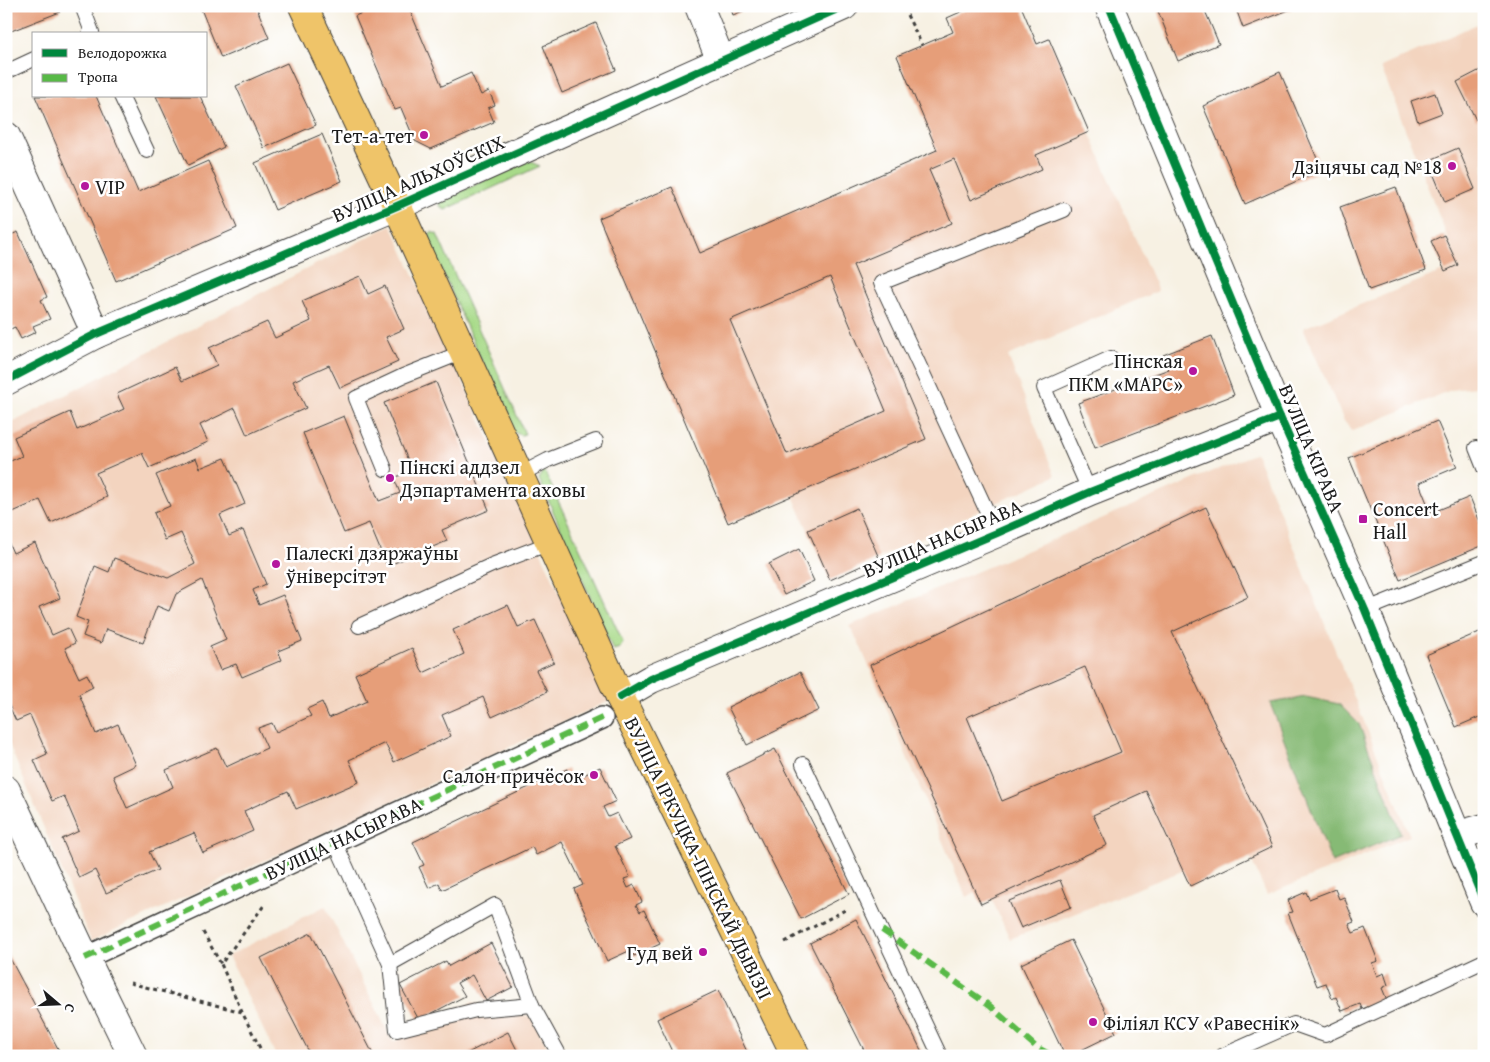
<svg xmlns="http://www.w3.org/2000/svg" width="1490" height="1062" font-family="'Gentium Book Plus',serif">
  <style>
    .built { fill: #f3d4bf }
    .green { fill: #a8da89; stroke: #627b52 }
    .forest { fill: #86ba75; stroke: #516b48 }
    .building { fill: #e69e79; fill-rule: evenodd }
    .lines { fill: none; stroke-linecap: round; stroke-linejoin: round }
    .service-casing { stroke: #3d3c3a; stroke-width: 16 }
    .pedestrian-casing { stroke: #3d3c3a; stroke-width: 24 }
    .minor-casing { stroke: #3d3c3a; stroke-width: 30 }
    .tertiary-casing { stroke: #3d3c3a; stroke-width: 30 }
    .primary-casing { stroke: #3d3c3a; stroke-width: 30 }
    .path { stroke: #3d3c3a; stroke-width: 3; stroke-dasharray: 4 4; stroke-linecap: butt }
    .service { stroke: #fff; stroke-width: 14 }
    .pedestrian { stroke: #fff; stroke-width: 21 }
    .minor { stroke: #fff; stroke-width: 28 }
    .tertiary { stroke: #fff; stroke-width: 28 }
    .primary { stroke: #efc469; stroke-width: 28 }
    .quiet { stroke: #58b947; stroke-width: 6; stroke-dasharray: 12 6; stroke-linecap: butt }
    .cycleway-casing { stroke: #fff; stroke-width: 11 }
    .cycleway { stroke: #00873e; stroke-width: 8 }
    .poi-dot { fill: #b5179e; stroke: #fff; stroke-width: 2 }
    .labels { text-anchor: middle; dominant-baseline: central; stroke-width: 5; stroke-linejoin: round; paint-order: stroke }
    .poi-label { font-size: 20px; fill: #1c1c1c; stroke: #fff; text-anchor: end }
    .street-label { font-size: 20px; fill: #1c1c1c; stroke: #fff }
  </style>
  <rect width="100%" height="100%" fill="#fff"/>
  <filter id="ink" filterUnits="userSpaceOnUse"><feTurbulence type="fractalNoise" baseFrequency=".02" numOctaves="2"/><feDisplacementMap in="SourceGraphic" scale="10" xChannelSelector="R" yChannelSelector="G"/><feConvolveMatrix kernelMatrix="1 2 1 2 8 2 1 2 1" color-interpolation-filters="sRGB"/></filter>
  <filter id="wash" filterUnits="userSpaceOnUse"><feTurbulence type="fractalNoise" baseFrequency=".0096" numOctaves="4" result="noise"/><feDisplacementMap in="SourceGraphic" scale="20" xChannelSelector="R" yChannelSelector="G"/><feGaussianBlur stdDeviation="1.12" result="paint"/><feColorMatrix in="noise" values="0 0 0 0 0 0 0 0 0 0 0 0 0 0 0 0 0 1.4 0 .05"/><feComposite in="paint" operator="in"/></filter>
  <g filter="url(#wash)">
    <rect width="100%" height="100%" fill="#f7f1e3"/>
    <g class="built">
      <polygon points="974,6 1037,44 1049,39 1158,291 1008,356 1055,476 830,580 793,496 728,523 599,218 672,187 700,253 936,150 897,56 953,32 947,18"/>
      <polygon points="1484,21 1484,386 1451,390 1352,431 1344,421 1303,328 1458,265 1381,67"/>
      <polygon points="391,225 609,701 91,941 6,737 6,426"/>
      <polygon points="1256,453 1410,836 1267,895 1245,846 1010,939 986,887 966,897 859,643 849,626"/>
      <polygon points="325,906 393,1042 473,1002 531,1017 552,1056 276,1056 228,956"/>
    </g>
    <g class="green">
      <polygon points="528,161 540,166 445,210 440,206 440,201"/>
      <polygon points="431,232 437,234 525,434 521,435 513,432 427,237"/>
      <polygon points="544,470 623,642 620,648 613,650 539,479"/>
    </g>
    <polygon class="forest" points="1306,697 1339,704 1359,724 1401,834 1332,863 1270,703"/>
    <g id="blocks">
      <g class="building">
        <polygon points="6,6 58,6 60,12 6,33"/>
        <polygon points="206,6 256,6 269,38 221,58 201,9"/>
        <polygon points="378,6 408,6 442,86 471,73 481,95 489,91 495,105 488,108 494,122 431,149 415,141 401,108 395,110 355,16"/>
        <polygon points="730,6 755,6 733,15"/>
        <path d="M974 6H1021L1037 44 1049 39 1089 132 1036 155 1042 169 971 200 954 159 929 170 952 223 853 265 926 439 728 523 599 218 672 187 700 253 937 150 897 56 953 32 947 18ZM830 277 886 411 787 454 730 320Z"/>
        <polygon points="1156,6 1203,6 1219,44 1178,61"/>
        <polygon points="1235,6 1299,6 1243,28"/>
        <polygon points="596,23 616,70 562,93 543,46"/>
        <polygon points="287,63 316,125 264,148 236,86"/>
        <polygon points="1484,68 1484,116 1476,120 1457,82"/>
        <polygon points="1280,72 1322,170 1245,204 1203,106"/>
        <polygon points="1435,93 1442,113 1418,122 1411,101"/>
        <polygon points="35,96 96,96 138,192 208,161 237,228 116,281"/>
        <polygon points="156,96 200,96 224,147 188,165"/>
        <polygon points="322,134 342,181 275,210 255,163"/>
        <polygon points="1458,148 1475,189 1445,202 1428,161"/>
        <polygon points="1396,187 1426,270 1369,290 1340,207"/>
        <polygon points="6,232 8,236 18,232 47,297 41,300 50,319 33,326 36,332 21,339 15,327 6,331"/>
        <polygon points="1444,235 1458,265 1445,271 1431,241"/>
        <polygon points="360,276 368,294 385,286 404,329 386,337 398,362 340,388 329,365 293,381 306,408 247,435 235,408 200,425 208,442 149,468 142,453 96,473 107,497 51,523 40,500 6,515 6,463 22,456 14,437 70,412 77,430 124,409 117,394 175,367 182,381 217,365 209,348 267,322 275,338 311,321 302,301"/>
        <polygon points="1212,336 1234,395 1095,448 1078,403 1169,369 1163,355"/>
        <polygon points="436,382 489,510 442,530 447,541 387,566 369,523 344,533 303,433 344,416 379,501 400,493 394,478 412,470 384,403"/>
        <polygon points="1437,421 1457,467 1419,483 1431,513 1470,497 1484,532 1484,545 1400,580 1349,458"/>
        <polygon points="196,458 200,468 225,458 245,504 220,515 229,536 243,530 266,584 253,590 259,605 283,595 302,641 278,651 282,660 242,677 236,664 220,670 210,647 226,640 202,580 176,594 169,611 157,606 143,643 106,629 101,643 83,636 88,622 76,617 95,566 109,572 114,558 168,578 195,564 181,533 165,540 154,513 170,506 156,475"/>
        <path d="M1206 507 1248 597 1172 632 1272 847 1190 886 1146 791 1093 815 1107 845 981 904 870 665ZM1085 667 1121 752 1002 801 967 717Z"/>
        <polygon points="857,508 879,558 830,580 808,530"/>
        <polygon points="6,537 13,553 35,543 60,598 39,607 52,635 68,628 75,643 65,648 79,678 87,674 93,687 79,694 96,734 118,724 136,765 113,776 127,808 173,787 166,770 217,748 226,767 267,748 258,728 272,723 276,732 311,716 307,709 322,702 329,718 367,701 355,674 412,648 423,673 464,654 453,630 508,605 518,627 535,620 554,662 536,670 547,692 492,717 483,697 442,715 451,736 394,762 385,743 349,760 359,782 296,809 288,791 244,811 253,831 203,853 194,833 149,852 158,870 106,893 95,870 79,878 62,839 79,831 64,796 52,801 34,760 47,754 30,715 16,721 6,699"/>
        <polygon points="799,549 814,581 784,595 769,564"/>
        <polygon points="1484,630 1484,715 1456,727 1426,655"/>
        <polygon points="800,672 819,710 747,745 728,707"/>
        <polygon points="775,749 849,894 801,919 727,773"/>
        <polygon points="600,767 616,801 603,807 608,817 617,813 630,839 615,846 630,877 624,879 628,888 634,885 642,902 636,905 640,912 644,910 660,944 634,956 631,950 607,961 574,889 583,885 562,842 536,855 532,847 442,890 439,883 429,888 419,867 424,865 413,842 567,769 572,781"/>
        <polygon points="1060,880 1071,907 1021,928 1009,901"/>
        <polygon points="1335,889 1339,899 1344,897 1354,922 1349,924 1353,933 1365,928 1378,961 1372,963 1377,976 1384,973 1388,985 1382,988 1387,1000 1362,1009 1360,1004 1342,1011 1336,997 1332,999 1326,983 1317,986 1288,913 1293,912 1288,900 1306,892 1309,899"/>
        <polygon points="856,919 924,1056 867,1056 810,943"/>
        <polygon points="311,933 374,1056 311,1056 261,958"/>
        <polygon points="1071,940 1116,1033 1069,1056 1065,1056 1021,964"/>
        <polygon points="491,943 513,987 486,1001 472,975 457,983 465,996 419,1020 400,985 446,961 449,966"/>
        <polygon points="6,951 62,1056 6,1056"/>
        <polygon points="718,990 749,1056 674,1056 657,1019"/>
        <polygon points="508,1032 520,1056 462,1056"/>
      </g>
    </g>
  </g>
  <g filter="url(#ink)">
    <use href="#blocks" fill-opacity="0" stroke="#3d3c3a" stroke-width="1"/>
    <g class="lines">
      <defs>
        <g id="service">
          <polyline points="82,6 92,32 89,34"/>
          <polyline points="6,72 34,59"/>
          <polyline points="121,96 147,151"/>
          <polyline points="1476,448 1484,468"/>
          <polyline points="385,469 356,398 403,376 463,352"/>
          <polyline points="519,475 548,460 596,441"/>
          <polyline points="1090,492 1044,388 1111,358"/>
          <polyline points="997,533 881,283 1064,210"/>
          <polyline points="1365,610 1484,562"/>
          <polyline points="359,626 492,565 550,543"/>
          <polyline points="803,764 940,1056"/>
          <polyline points="335,842 390,964 495,905 532,1005"/>
          <polyline points="390,964 397,1030 476,1010 532,1005 560,1056"/>
          <polyline points="1222,1056 1294,1024 1325,1035 1484,961"/>
        </g>
        <polyline id="pedestrian" points="85,958 602,718"/>
        <g id="minor">
          <polyline points="699,6 721,61"/>
          <polyline points="6,136 96,334"/>
          <polyline points="6,381 96,334 397,206 844,6"/>
          <polyline points="620,697 651,679 997,533 1090,492 1280,417"/>
          <polyline points="1458,835 1484,828"/>
        </g>
        <g id="tertiary">
          <polyline points="1109,6 1280,417 1365,610 1484,902"/>
          <polyline points="6,790 85,958 133,1056"/>
        </g>
        <polyline id="primary" points="303,6 397,206 620,697 796,1056"/>
      </defs>
      <use href="#service" class="service-casing"/>
      <use href="#pedestrian" class="pedestrian-casing"/>
      <use href="#minor" class="minor-casing"/>
      <use href="#tertiary" class="tertiary-casing"/>
      <use href="#primary" class="primary-casing"/>
      <g class="path">
        <polyline points="907,15 922,45"/>
        <polyline points="203,932 221,964"/>
        <polyline points="785,942 847,909"/>
        <polyline points="130,983 242,1012 264,1056"/>
        <polyline points="242,1012 221,964 265,904"/>
      </g>
      <use href="#service" class="service"/>
      <use href="#pedestrian" class="pedestrian"/>
      <use href="#minor" class="minor"/>
      <use href="#tertiary" class="tertiary"/>
      <use href="#primary" class="primary"/>
      <g class="quiet">
        <polyline points="882,930 990,1006 1036,1047 1053,1056"/>
        <polyline points="85,958 602,718"/>
      </g>
      <defs>
        <g id="cycleway">
          <polyline points="1109,6 1280,417 1365,610 1484,902"/>
          <polyline points="6,381 96,334 397,206 844,6"/>
          <polyline points="620,697 651,679 997,533 1090,492 1280,417"/>
        </g>
      </defs>
      <use href="#cycleway" class="cycleway-casing"/>
      <use href="#cycleway" class="cycleway"/>
    </g>
  </g>
  <g class="poi-dot">
    <circle cx="424" cy="135" r="5"/>
    <circle cx="1452" cy="166" r="5"/>
    <circle cx="85" cy="186" r="5"/>
    <circle cx="1193" cy="371" r="5"/>
    <circle cx="390" cy="478" r="5"/>
    <rect x="1358" y="514" width="10" height="10" rx="2.5"/>
    <circle cx="276" cy="564" r="5"/>
    <circle cx="594" cy="775" r="5"/>
    <circle cx="703" cy="952" r="5"/>
    <circle cx="1093" cy="1022" r="5"/>
  </g>
  <g class="labels">
    <g class="poi-label">
      <text x="414" y="135">Тет-а-тет</text>
      <text x="1442" y="166">Дзіцячы сад №18</text>
      <text x="95" y="186" text-anchor="start">VIP</text>
      <text x="1183" y="360">Пінская<tspan x="1183" dy="23">ПКМ «МАРС»</tspan></text>
      <text x="400" y="466" text-anchor="start">Пінскі аддзел<tspan x="400" dy="23">Дэпартамента аховы</tspan></text>
      <text x="1373" y="508" text-anchor="start">Concert<tspan x="1373" dy="23">Hall</tspan></text>
      <text x="286" y="552" text-anchor="start">Палескі дзяржаўны<tspan x="286" dy="23">ўніверсітэт</tspan></text>
      <text x="584" y="775">Салон причёсок</text>
      <text x="693" y="952">Гуд вей</text>
      <text x="1103" y="1022" text-anchor="start">Філіял КСУ «Равеснік»</text>
    </g>
    <g class="street-label">
      <text transform="translate(418 178) rotate(-24)">ВУЛІЦА АЛЬХОЎСКІХ</text>
      <text transform="translate(1312 448) rotate(67)">ВУЛІЦА КІРАВА</text>
      <text transform="translate(942 538) rotate(-23)">ВУЛІЦА НАСЫРАВА</text>
      <text transform="translate(343 838) rotate(-25)">ВУЛІЦА НАСЫРАВА</text>
      <text transform="translate(699 858) rotate(64)">ВУЛІЦА ІРКУЦКА-ПІНСКАЙ ДЫВІЗІІ</text>
    </g>
  </g>
  <rect width="1490" height="1062" fill="none" stroke="#fff" stroke-width="25"/>
  <rect x="32" y="32" width="175" height="65" fill="#ffffff" stroke="#a4a4a4"/>
  <rect x="42" y="49" width="25" height="8" fill="#00873e" stroke="#a4a4a4"/>
  <text x="78" y="58" font-size="15" fill="#1c1c1c">Велодорожка</text>
  <rect x="42" y="74" width="25" height="8" fill="#58b947" stroke="#a4a4a4"/>
  <text x="78" y="82" font-size="15" fill="#1c1c1c">Тропа</text>
  <g transform="translate(58 1004) rotate(109)" stroke="#ffffff" stroke-width="4" paint-order="stroke">
  <path d="M0-4L9 19L0 12L-9 19Z" fill="#1c1c1c"/>
  <text y="-8" font-size="14" font-weight="bold" text-anchor="middle" fill="#1c1c1c">С</text>
  </g>
</svg>
